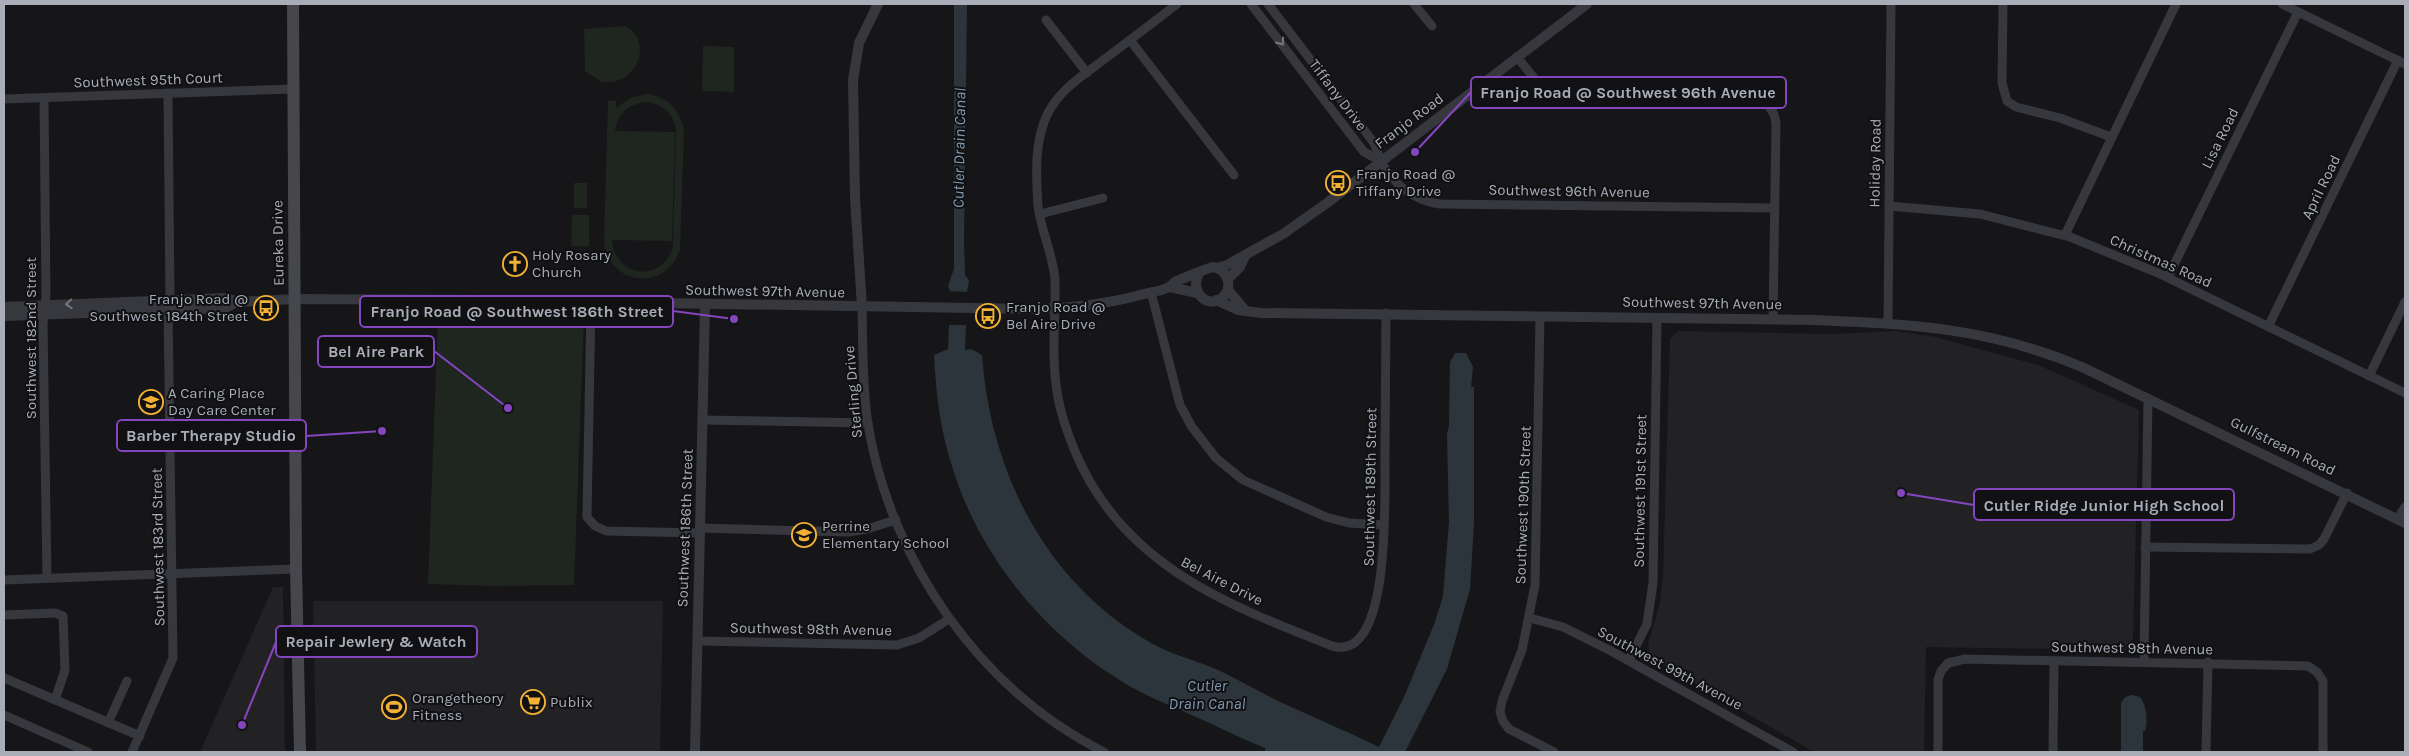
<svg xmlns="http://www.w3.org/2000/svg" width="2409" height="756" font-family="Karla,sans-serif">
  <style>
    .built { fill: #222225 }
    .green { fill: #1e261f; fill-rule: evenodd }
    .water { fill: #2c353c }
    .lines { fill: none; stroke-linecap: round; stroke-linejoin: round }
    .minor { stroke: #37383d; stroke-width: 9 }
    .tertiary { stroke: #37383d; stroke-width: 10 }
    .secondary { stroke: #45474d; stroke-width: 12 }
    .oneway { stroke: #757881 }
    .labels { text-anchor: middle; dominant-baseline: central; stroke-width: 4; stroke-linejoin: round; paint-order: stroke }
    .street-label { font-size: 15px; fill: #a8adb8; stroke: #111113 }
    .poi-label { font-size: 15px; fill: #a8adb8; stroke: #111113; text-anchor: start }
    .water-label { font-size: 16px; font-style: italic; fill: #7f9bb3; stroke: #111113 }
    .leader { fill: none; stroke: #8446be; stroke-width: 2 }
    .callout-dot { fill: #8446be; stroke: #111113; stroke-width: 2 }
    .callout { fill: #111113; stroke: #8446be; stroke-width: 2 }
    .callout-label { font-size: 16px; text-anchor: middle; font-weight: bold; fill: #a8adb8 }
  </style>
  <rect width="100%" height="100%" fill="#161618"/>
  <g class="built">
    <polygon points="1678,331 1832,334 1895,331 1935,337 2038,365 2139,410 2133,638 2130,646 2123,650 1926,647 1924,752 1814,752 1651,658 1648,644 1660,603 1663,576 1670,339"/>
    <polygon points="273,587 283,587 285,752 200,752"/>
    <polygon points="313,601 663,601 660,752 316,752"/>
  </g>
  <g class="green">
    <path d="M625 26C648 37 643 69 621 79 616 82 608 82 602 82L585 71 584 29Z"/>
    <polygon points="703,46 734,47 734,92 702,91"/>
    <path d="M646 94C667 96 681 110 684 131L680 250C666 292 609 286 604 242L608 100 616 101V108L630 98ZM644 102C662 103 674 113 676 131L673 247C662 283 617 278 612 242V240L672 241 675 132 615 131C618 114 627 105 644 102Z"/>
    <rect x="574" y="183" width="13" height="25"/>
    <polygon points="572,215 589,215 589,246 571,246"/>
    <polygon points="584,316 574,585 497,586 428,584 438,319"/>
  </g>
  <g class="water">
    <polygon points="954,4 967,4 964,240 965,275 969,280 967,292 950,291 948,286 954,269"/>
    <path d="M949 325H966L965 350 971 349 982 355C990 470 1044 580 1146 640 1168 654 1192 659 1216 669 1237 679 1258 691 1280 702 1313 717 1346 731 1379 747L1404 697 1435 622 1443 596 1449 522 1447 434 1449 426 1450 362 1455 353H1466L1473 367 1471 387H1474V524L1470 589 1447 669 1405 752H1265V748C1242 739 1219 727 1196 717 1170 705 1142 695 1118 679 1041 631 978 553 952 466 940 430 936 392 934 355L948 349Z"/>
    <path d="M2132 695 2140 697C2147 706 2148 721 2145 731H2143V752H2121V703L2125 697Z"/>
  </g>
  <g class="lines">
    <g class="minor">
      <path d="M1177 4C1154 22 1130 40 1106 58 1085 74 1060 89 1048 113 1034 140 1036 176 1038 206 1041 231 1053 254 1055 280 1056 317 1051 355 1057 391 1060 413 1068 435 1077 456 1125 566 1228 605 1332 646 1394 665 1384 484 1385 450 1385 404 1386 359 1386 313"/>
      <polyline points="1251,4 1364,152 1381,161"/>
      <path d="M1268 4 1374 143C1377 149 1378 155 1381 161 1393 184 1414 201 1440 204L1775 208"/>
      <polyline points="1414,4 1432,26"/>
      <polyline points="2003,4 2002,83 2007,101 2016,107 2060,118 2111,137"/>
      <polyline points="2282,4 2405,64"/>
      <polyline points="1046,20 1087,73"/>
      <polyline points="1130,40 1234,175"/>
      <path d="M1517 57 1539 84 1563 96 1752 99C1767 101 1774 109 1776 123L1773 319"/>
      <polyline points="44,98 46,297 43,324 47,578"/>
      <polyline points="4,99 293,89"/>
      <polyline points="1889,206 1980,214 2070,237 2158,273 2405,393"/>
      <polyline points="1040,214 1103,198"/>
      <polyline points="2065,235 2176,4"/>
      <polyline points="2168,277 2298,12"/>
      <polyline points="1151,292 1180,405 1192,427 1216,458 1243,480 1326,517 1349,523 1384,525"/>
      <polyline points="591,304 587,517 595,526 606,531 700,533"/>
      <path d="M862 307C863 345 862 386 868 424 890 560 980 690 1104 752"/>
      <polyline points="1540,317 1535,585 1522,650 1502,701 1500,712 1503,721 1509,729 1554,752"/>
      <polyline points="1888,323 1891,4"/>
      <polyline points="2268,327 2398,60"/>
      <polyline points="2369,376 2405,302"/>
      <polyline points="703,420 868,423"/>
      <polyline points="2397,519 2405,507"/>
      <polyline points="700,528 848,532 867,529 896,520"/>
      <polyline points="2145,547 2310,549 2319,545 2324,539 2347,493"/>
      <polyline points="4,580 296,569"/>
      <polyline points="4,615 55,613 63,616 65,670 55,700"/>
      <polyline points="1530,618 1563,627 1611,651 1793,752"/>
      <polyline points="697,641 897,645 919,638 949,619"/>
      <polyline points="1629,660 1647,624 1653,583 1657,318"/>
      <polyline points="2144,662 2148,398"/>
      <polyline points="4,678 140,736"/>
      <polyline points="4,715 88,752"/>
      <polyline points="108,723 127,681"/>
      <polyline points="132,752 173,658 168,309 170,300 168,93"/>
      <polyline points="1938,752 1938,680 1941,671 1948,663 1965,659 2308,666 2317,672 2323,681 2323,752"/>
      <polyline points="2053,752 2054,661"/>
      <polyline points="2206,752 2208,662"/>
    </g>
    <g class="tertiary">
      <polyline points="1216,268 1227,265 1283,234 1327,203 1587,4"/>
      <polyline points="1228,279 1240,267 1245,256"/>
      <polyline points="1170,287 1197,293"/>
      <polyline points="1228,290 1244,309"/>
      <path d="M1216 300 1238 310 1261 313 1814 320C1912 324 1990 328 2082 367L2405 523"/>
      <path d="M4 307 226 298 238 302 295 299 477 300 1035 309C1071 308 1108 304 1144 294 1152 292 1162 291 1169 287 1173 285 1171 285 1175 282 1178 280 1211 267 1213 267 1227 269 1233 286 1224 296 1209 312 1187 291 1200 272"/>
      <polyline points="862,307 855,198 853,80 859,43 878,4"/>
      <polyline points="4,316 225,308 238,302"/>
      <polyline points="695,752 705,305"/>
    </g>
    <polyline class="secondary" points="293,4 296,569 300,752"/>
  </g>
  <defs><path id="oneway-chevron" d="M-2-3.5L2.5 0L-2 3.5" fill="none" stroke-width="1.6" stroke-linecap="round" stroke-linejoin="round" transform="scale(1.25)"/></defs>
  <g class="oneway">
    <use href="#oneway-chevron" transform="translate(1281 42) rotate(54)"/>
    <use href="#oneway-chevron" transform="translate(69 304) rotate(177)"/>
  </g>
  <defs>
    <symbol id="bus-ring" viewBox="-11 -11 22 22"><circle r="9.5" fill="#111113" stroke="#f2b134" stroke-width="1.5"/><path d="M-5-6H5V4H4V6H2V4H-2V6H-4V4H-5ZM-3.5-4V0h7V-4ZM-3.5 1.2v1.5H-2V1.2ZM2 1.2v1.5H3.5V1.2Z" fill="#f2b134"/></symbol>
    <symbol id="church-ring" viewBox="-11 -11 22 22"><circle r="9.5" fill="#111113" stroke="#f2b134" stroke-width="1.5"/><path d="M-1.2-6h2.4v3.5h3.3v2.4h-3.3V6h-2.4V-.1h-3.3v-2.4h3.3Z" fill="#f2b134"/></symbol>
    <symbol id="school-ring" viewBox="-11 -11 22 22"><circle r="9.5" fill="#111113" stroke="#f2b134" stroke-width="1.5"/><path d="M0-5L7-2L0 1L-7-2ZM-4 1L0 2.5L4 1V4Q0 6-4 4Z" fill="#f2b134"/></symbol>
    <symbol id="supermarket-ring" viewBox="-11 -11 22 22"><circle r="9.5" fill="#111113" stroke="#f2b134" stroke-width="1.5"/><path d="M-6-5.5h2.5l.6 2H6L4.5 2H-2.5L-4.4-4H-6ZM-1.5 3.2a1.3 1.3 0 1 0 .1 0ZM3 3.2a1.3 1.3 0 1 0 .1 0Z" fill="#f2b134"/></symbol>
    <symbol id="stadium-ring" viewBox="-11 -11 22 22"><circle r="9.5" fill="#111113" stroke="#f2b134" stroke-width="1.5"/><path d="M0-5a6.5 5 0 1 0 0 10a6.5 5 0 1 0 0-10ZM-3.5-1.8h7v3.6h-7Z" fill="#f2b134"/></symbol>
  </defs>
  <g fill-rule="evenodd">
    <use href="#bus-ring" x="1324" y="169" width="28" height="28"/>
    <use href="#church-ring" x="501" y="250" width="28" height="28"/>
    <use href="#bus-ring" x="252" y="294" width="28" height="28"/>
    <use href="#bus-ring" x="974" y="302" width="28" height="28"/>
    <use href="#school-ring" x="137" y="388" width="28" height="28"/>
    <use href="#school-ring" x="790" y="521" width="28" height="28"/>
    <use href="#supermarket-ring" x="519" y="688" width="28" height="28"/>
    <use href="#stadium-ring" x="380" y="693" width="28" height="28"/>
  </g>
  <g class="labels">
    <g class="street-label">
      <text transform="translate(148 80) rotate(-2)">Southwest 95th Court</text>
      <text transform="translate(1338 95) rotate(53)">Tiffany Drive</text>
      <text transform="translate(1409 121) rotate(-37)">Franjo Road</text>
      <text transform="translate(2220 138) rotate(-64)">Lisa Road</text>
      <text transform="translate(1875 163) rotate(-89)">Holiday Road</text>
      <text transform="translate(2321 187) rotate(-64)">April Road</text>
      <text transform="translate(1569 191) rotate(1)">Southwest 96th Avenue</text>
      <text transform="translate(278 243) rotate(-91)">Eureka Drive</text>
      <text transform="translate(2161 261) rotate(24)">Christmas Road</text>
      <text transform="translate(765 291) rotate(1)">Southwest 97th Avenue</text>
      <text transform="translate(1702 303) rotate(1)">Southwest 97th Avenue</text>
      <text transform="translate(31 338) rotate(-90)">Southwest 182nd Street</text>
      <text transform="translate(853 392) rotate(-95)">Sterling Drive</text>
      <text transform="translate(2283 446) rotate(26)">Gulfstream Road</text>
      <text transform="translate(1370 487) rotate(-89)">Southwest 189th Street</text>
      <text transform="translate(1640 491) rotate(-89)">Southwest 191st Street</text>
      <text transform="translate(1523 505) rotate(-88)">Southwest 190th Street</text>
      <text transform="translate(685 528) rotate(-88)">Southwest 186th Street</text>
      <text transform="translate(158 547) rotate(-91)">Southwest 183rd Street</text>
      <text transform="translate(1222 581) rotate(27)">Bel Aire Drive</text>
      <text transform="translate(811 629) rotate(1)">Southwest 98th Avenue</text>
      <text transform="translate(2132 648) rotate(1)">Southwest 98th Avenue</text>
      <text transform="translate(1670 668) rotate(28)">Southwest 99th Avenue</text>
    </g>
    <g class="poi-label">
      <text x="1356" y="174">Franjo Road @<tspan x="1356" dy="17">Tiffany Drive</tspan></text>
      <text x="532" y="255">Holy Rosary<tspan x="532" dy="17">Church</tspan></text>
      <text x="248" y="299" text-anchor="end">Franjo Road @<tspan x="248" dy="17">Southwest 184th Street</tspan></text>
      <text x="1006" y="307">Franjo Road @<tspan x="1006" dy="17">Bel Aire Drive</tspan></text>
      <text x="168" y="393">A Caring Place<tspan x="168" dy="17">Day Care Center</tspan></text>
      <text x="822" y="526">Perrine<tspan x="822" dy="17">Elementary School</tspan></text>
      <text x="412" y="698">Orangetheory<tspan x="412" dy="17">Fitness</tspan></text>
      <text x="550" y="702">Publix</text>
    </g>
    <g class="water-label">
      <text transform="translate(959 148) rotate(-89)">Cutler Drain Canal</text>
      <text x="1207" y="685">Cutler<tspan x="1207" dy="18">Drain Canal</tspan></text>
    </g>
  </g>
  <path class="leader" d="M1415 152L1471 92M734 319L673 311M508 408L434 351M382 431L306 436M1901 493L1974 505M242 725L276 642"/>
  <g class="callout-dot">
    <circle cx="1415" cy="152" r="5"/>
    <circle cx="734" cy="319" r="5"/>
    <circle cx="508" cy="408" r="5"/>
    <circle cx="382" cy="431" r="5"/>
    <circle cx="1901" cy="493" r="5"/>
    <circle cx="242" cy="725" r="5"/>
  </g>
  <g class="callout">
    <rect x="1471" y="77" width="315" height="31" rx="5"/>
    <rect x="360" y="296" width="313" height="31" rx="5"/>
    <rect x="318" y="336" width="116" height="31" rx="5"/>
    <rect x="117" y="420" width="189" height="31" rx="5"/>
    <rect x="1974" y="489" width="260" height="31" rx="5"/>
    <rect x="276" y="626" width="201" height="31" rx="5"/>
  </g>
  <g class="callout-label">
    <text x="1628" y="98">Franjo Road @ Southwest 96th Avenue</text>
    <text x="517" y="317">Franjo Road @ Southwest 186th Street</text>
    <text x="376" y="357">Bel Aire Park</text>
    <text x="211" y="441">Barber Therapy Studio</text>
    <text x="2104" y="511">Cutler Ridge Junior High School</text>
    <text x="376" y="647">Repair Jewlery &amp; Watch</text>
  </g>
  <rect width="2409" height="756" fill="none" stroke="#a8adb8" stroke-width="10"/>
</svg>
